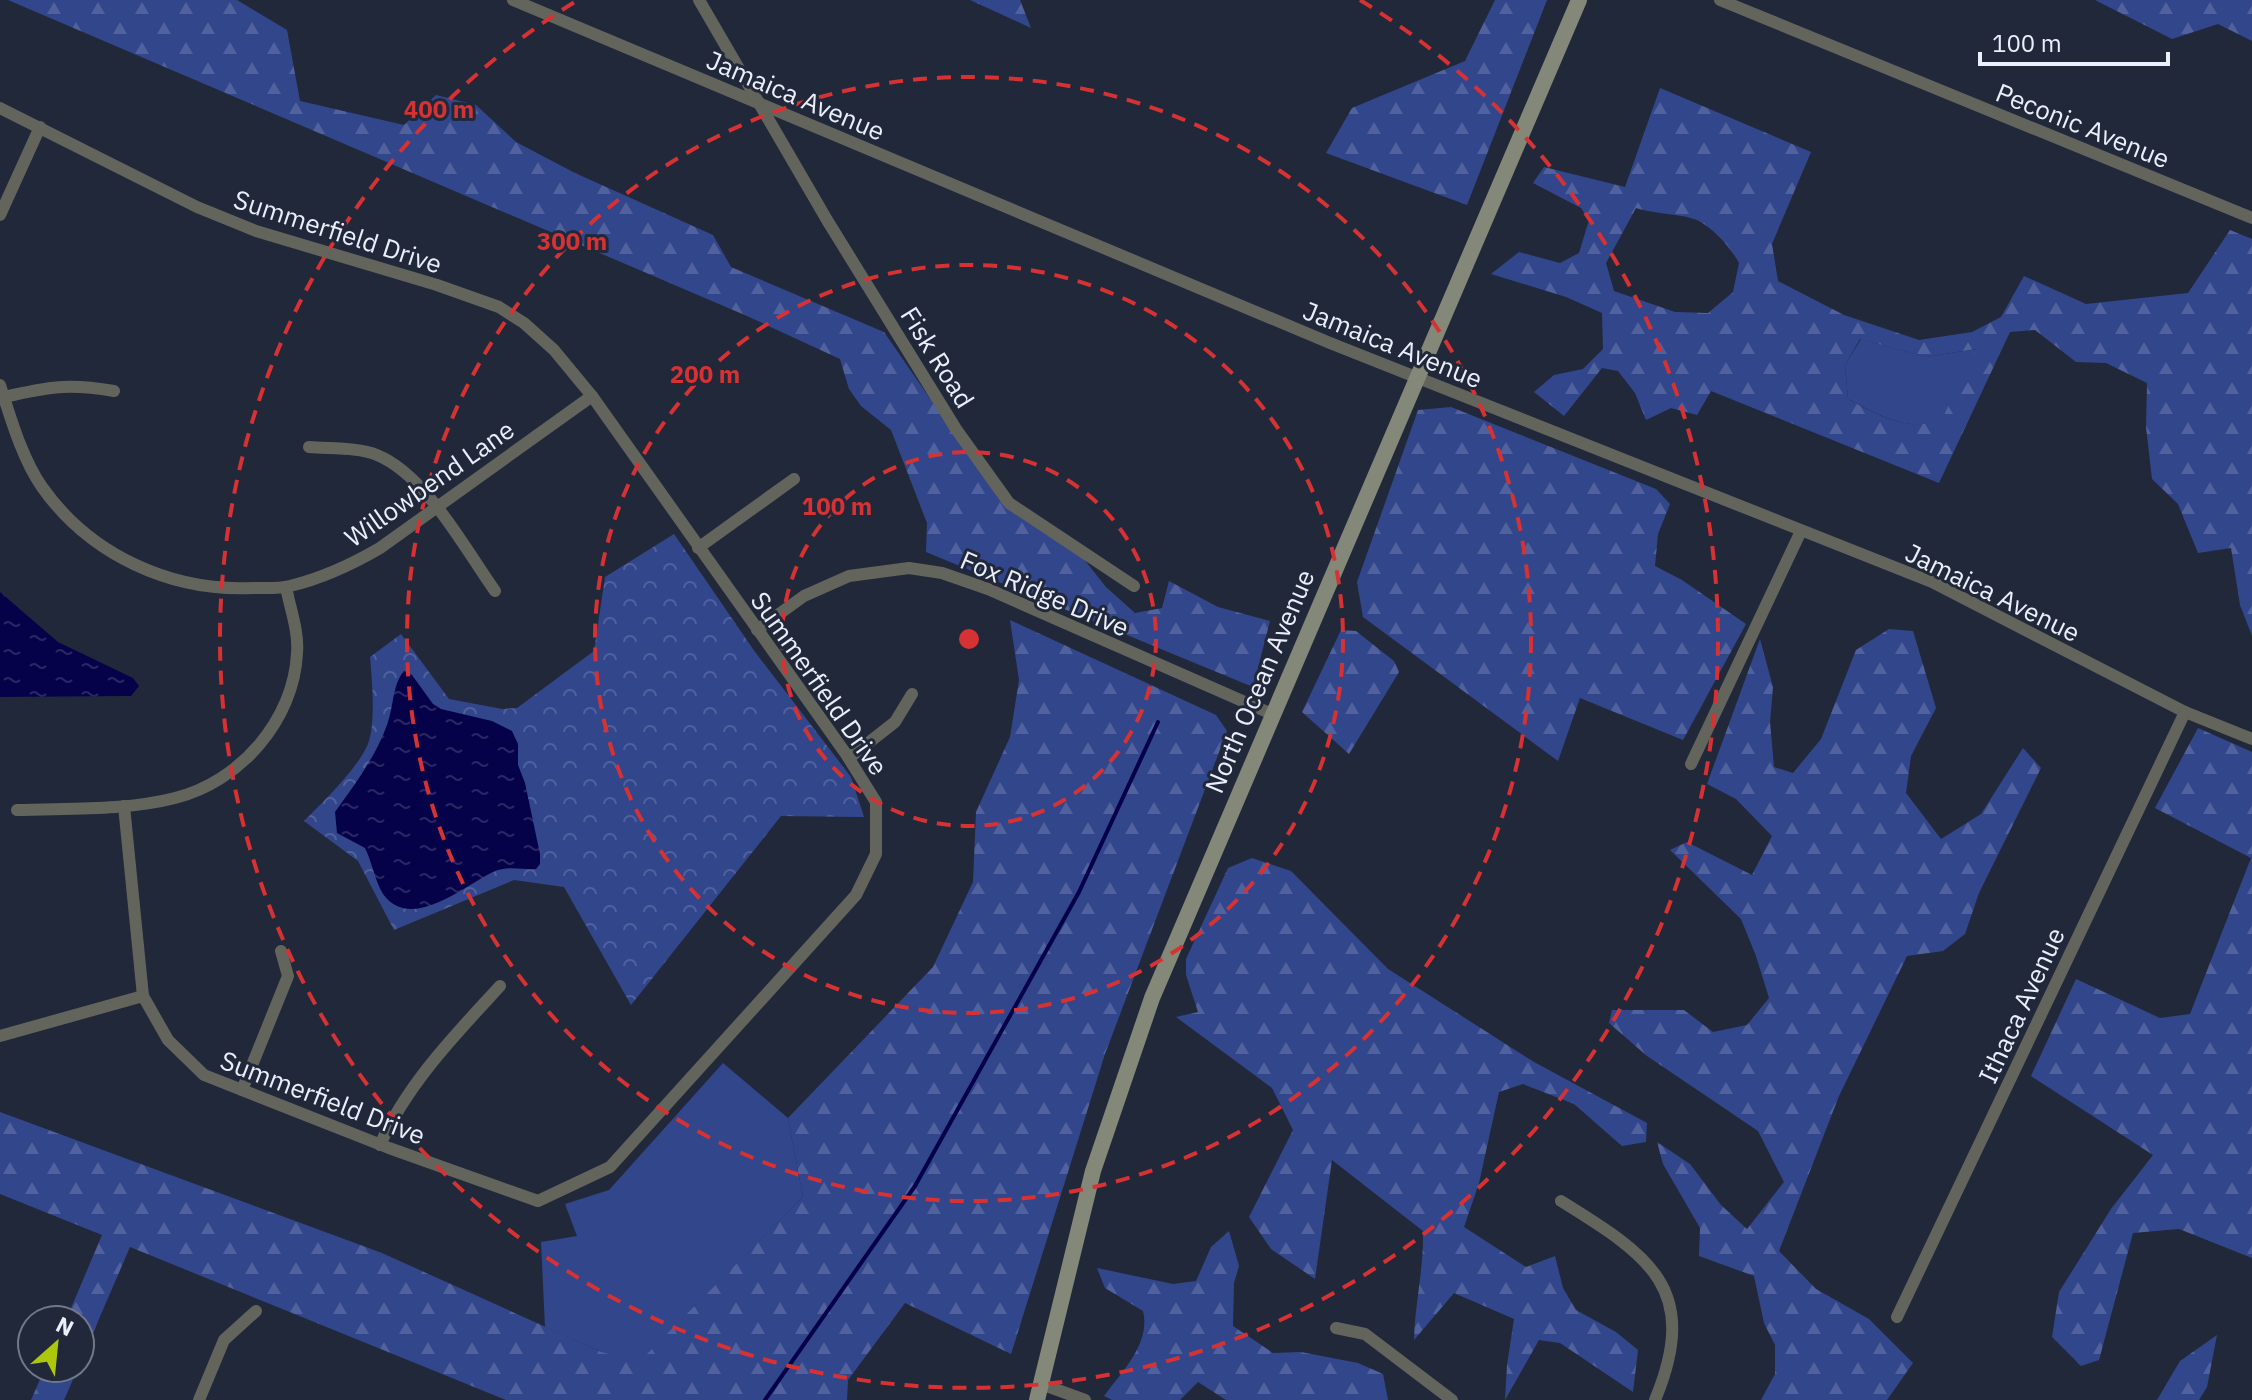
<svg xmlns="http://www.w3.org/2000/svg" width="2252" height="1400" font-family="'IBM Plex Sans',sans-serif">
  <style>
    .green { fill: #32468c }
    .forest { fill: url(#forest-firs); fill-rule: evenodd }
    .park { fill: url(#park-crowns) }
    .water { fill: url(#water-ripples) }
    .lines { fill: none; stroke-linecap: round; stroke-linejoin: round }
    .stream { stroke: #050249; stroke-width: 4 }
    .street { stroke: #63655c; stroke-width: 12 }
    .secondary { stroke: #848878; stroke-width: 16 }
    .ring { fill: none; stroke: #d73233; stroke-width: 4; stroke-dasharray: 14 10 }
    .labels { text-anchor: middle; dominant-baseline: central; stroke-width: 6; stroke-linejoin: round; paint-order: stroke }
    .street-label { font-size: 26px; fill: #eaeffb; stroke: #21283a }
    .centre { fill: #d73233; stroke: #21283a; stroke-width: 4 }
    .ring-label { font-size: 24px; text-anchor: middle; font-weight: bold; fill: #d73233; stroke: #21283a; stroke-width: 6; stroke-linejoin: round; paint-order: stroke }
  </style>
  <defs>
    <pattern id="forest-firs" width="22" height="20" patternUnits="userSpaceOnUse" patternTransform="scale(2)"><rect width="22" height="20" fill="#32468c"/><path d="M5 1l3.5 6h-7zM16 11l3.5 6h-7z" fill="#50619d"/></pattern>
    <pattern id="park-crowns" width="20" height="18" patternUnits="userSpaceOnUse" patternTransform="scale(2)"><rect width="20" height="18" fill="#32468c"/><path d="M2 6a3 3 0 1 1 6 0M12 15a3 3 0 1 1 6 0" fill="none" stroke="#50619d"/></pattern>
    <pattern id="water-ripples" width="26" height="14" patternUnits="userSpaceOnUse" patternTransform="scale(2)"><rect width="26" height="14" fill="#050249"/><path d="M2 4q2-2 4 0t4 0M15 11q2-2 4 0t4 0" fill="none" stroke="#2a2764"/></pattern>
  </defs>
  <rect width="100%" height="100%" fill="#21283a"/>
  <g class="green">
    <path d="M1861 339 1926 357 1977 349 1942 420C1911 434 1876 414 1848 399L1845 365Z"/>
    <polygon points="723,1063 788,1118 803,1197 638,1364 599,1351 545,1327 541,1242 577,1236 565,1204 609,1190"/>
  </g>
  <g class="forest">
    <polygon points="8,0 237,0 287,30 300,101 404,125 436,95 476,105 516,142 575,173 713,235 731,267 884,332 1005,507 1083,558 1106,587 1135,613 1162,608 1169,581 1218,607 1270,621 1253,687 926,552 927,523 891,430 861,406 849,389 840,359 747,316"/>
    <polygon points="970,0 1020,0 1031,28"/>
    <polygon points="1495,0 1547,0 1467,205 1326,153 1352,108 1465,61"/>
    <polygon points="2095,0 2252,0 2252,41 2218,24 2172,39"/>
    <path d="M1660 88 1811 152 1772 244 1778 281 1844 315 1919 340 1972 332 2001 317 2024 276 2086 304 2188 293 2230 230 2252 239V636L2240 605 2231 548 2198 553 2178 504 2152 479 2146 427 2147 383 2106 363 2076 362 2035 330 2010 332 1939 483 1711 391 1697 415 1671 408 1646 420 1635 393 1618 371 1602 368 1564 416 1534 392 1554 375 1583 369 1603 349 1602 313 1566 297 1491 274 1519 252 1560 263 1579 253 1589 220 1581 208 1533 183 1544 167 1625 187ZM1636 208C1653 214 1686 214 1699 221 1714 229 1731 248 1739 263L1733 292 1708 313 1675 312 1614 291 1606 263ZM1860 339 1926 357 1976 349 1942 419C1911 434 1875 414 1848 399L1845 365Z"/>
    <polygon points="1451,407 1656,489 1670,504 1658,534 1655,566 1682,580 1746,624 1683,740 1580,698 1558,761 1363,617 1357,582 1418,410"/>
    <polygon points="1010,620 1216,715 1227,731 1105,1054 1011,1354 905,1303 848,1380 847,1400 506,1400 130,1247 80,1363 80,1320 66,1320 102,1235 0,1194 0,1112 382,1253 599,1351 638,1363 803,1197 788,1118 933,967 973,882 976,812 1010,737 1019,680"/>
    <polygon points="1889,629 1913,631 1936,708 1911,756 1906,793 1941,839 1981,814 2023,748 2041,768 1979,893 1965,934 1943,951 1907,956 1839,1096 1779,1251 1816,1289 1869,1319 1913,1363 1887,1400 1761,1400 1775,1374 1775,1345 1764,1323 1754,1276 1699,1256 1700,1228 1663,1164 1657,1142 1690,1164 1721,1205 1747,1229 1784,1182 1758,1131 1647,1056 1609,1023 1612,1010 1684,1010 1713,1032 1747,1025 1769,998 1756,956 1741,919 1670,850 1687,842 1752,875 1772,836 1736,799 1707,784 1760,639 1773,687 1770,722 1774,767 1793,773 1821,739 1856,650"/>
    <polygon points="1341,630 1356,631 1394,661 1399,672 1349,754 1302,712"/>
    <polygon points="2198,728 2252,752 2252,1258 2179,1229 2133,1233 2099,1360 2081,1366 2052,1337 2059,1292 2111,1209 2153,1155 2031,1076 2076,979 2160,1018 2190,1014 2251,858 2155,808"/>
    <path d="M1252 858 1291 871 1388 969 1534 1062 1647 1123 1646 1142 1622 1146 1574 1104 1523 1084 1499 1092 1479 1183 1464 1227 1526 1267 1555 1256 1563 1288 1576 1310 1616 1332 1638 1350 1633 1392 1560 1343 1539 1340 1505 1400 1507 1365 1514 1319 1454 1293 1414 1340C1415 1303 1424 1267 1423 1231L1332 1160 1315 1279 1271 1249 1249 1217 1293 1130 1272 1088 1176 1017 1198 1012 1186 975V959L1228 868Z"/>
    <path d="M1229 1231 1239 1266 1234 1283 1233 1326 1273 1353 1301 1352 1358 1363 1383 1374 1388 1400H1226L1198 1382 1180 1400H1112L1104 1396C1122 1372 1151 1343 1143 1311L1105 1288 1097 1268 1173 1284 1196 1281 1211 1247Z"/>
    <polygon points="2217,1335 2207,1387 2199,1400 2157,1400 2180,1361"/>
    <polygon points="45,1368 78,1368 64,1400 31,1400"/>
  </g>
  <path class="park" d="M674 534 755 652 851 777 864 817 781 816 631 1005 564 887 514 880 394 930 358 861 304 821C323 802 358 768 368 744 376 723 372 679 370 657L401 634 449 699 502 709 517 708 594 651 605 577Z"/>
  <g class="water">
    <polygon points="0,592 58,642 133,678 139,686 131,696 0,697"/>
    <path d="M404 671 412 675 433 704 441 709 492 721 512 731 518 744V765L525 783 540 854V864L536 869C521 870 508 865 493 872 465 885 411 933 383 894 375 881 372 862 365 848L337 833 335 812C355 784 375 758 387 725 394 707 392 685 404 671Z"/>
  </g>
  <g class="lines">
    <polyline class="stream" points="765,1400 915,1186 1079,892 1158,722"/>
    <g class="street">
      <polyline points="513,0 1330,343 1932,582 2185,712 2252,739"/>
      <polyline points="699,0 827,220 956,429 1009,503 1134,586"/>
      <polyline points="1720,0 2252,218"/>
      <polyline points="0,108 197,207 256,231 437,285 499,307 524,323 554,350 592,396 846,754 876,802 876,854 856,895 610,1167 538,1201 389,1148 204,1075 168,1040 143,996 124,806"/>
      <polyline points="0,215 40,127"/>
      <path d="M0 385C11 419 22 458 42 487 90 555 171 592 253 588 266 588 278 589 290 586 323 578 351 565 380 548L592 396"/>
      <path d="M4 397C49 387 67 383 114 391"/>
      <path d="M309 447C330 449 357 447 377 455 426 475 465 549 495 591"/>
      <polyline points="698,548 794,479"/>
      <polyline points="757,630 804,596 849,576 909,568 942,573 988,589 1272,714"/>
      <polyline points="849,758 895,722 912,694"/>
      <polyline points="1691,764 1801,531"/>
      <path d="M17 810C69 808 124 811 175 798 240 782 294 720 297 653 299 632 290 608 286 587"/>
      <polyline points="0,1036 143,996"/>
      <polyline points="242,1090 288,976 281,951"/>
      <path d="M380 1145C407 1084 455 1035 500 986"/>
      <path d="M1561 1201C1650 1256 1701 1289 1655 1400"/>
      <polyline points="1897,1317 2185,712"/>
      <polyline points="1336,1328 1365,1334 1452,1400"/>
      <polyline points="1041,1384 1085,1400"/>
      <polyline points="199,1400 224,1340 256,1311"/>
    </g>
    <polyline class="secondary" points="1037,1400 1093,1171 1152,998 1579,0"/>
  </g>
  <g class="ring">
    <circle cx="969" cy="639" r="187"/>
    <circle cx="969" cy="639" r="374"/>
    <circle cx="969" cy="639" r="562"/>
    <path d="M1360 0A749 749 0 1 1 578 0"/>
  </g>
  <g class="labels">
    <g class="street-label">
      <text transform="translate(796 95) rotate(23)">Jamaica Avenue</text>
      <text transform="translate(2083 125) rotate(22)">Peconic Avenue</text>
      <text transform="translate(338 231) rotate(18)">Summerfield Drive</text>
      <text transform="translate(1393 344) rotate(22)">Jamaica Avenue</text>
      <text transform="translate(938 357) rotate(58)">Fisk Road</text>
      <text transform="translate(429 483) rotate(-35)">Willowbend Lane</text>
      <text transform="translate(1993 592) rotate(26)">Jamaica Avenue</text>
      <text transform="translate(1045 593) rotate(23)">Fox Ridge Drive</text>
      <text transform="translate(1259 681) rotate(-67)">North Ocean Avenue</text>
      <text transform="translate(820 683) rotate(55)">Summerfield Drive</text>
      <text transform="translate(2021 1005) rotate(-65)">Ithaca Avenue</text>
      <text transform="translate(323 1097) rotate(21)">Summerfield Drive</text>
    </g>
  </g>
  <circle cx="969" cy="639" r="12" class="centre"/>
  <g class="ring-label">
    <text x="439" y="118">400 m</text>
    <text x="572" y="250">300 m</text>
    <text x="705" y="383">200 m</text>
    <text x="837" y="515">100 m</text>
  </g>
  <g transform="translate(56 1344) rotate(27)"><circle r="38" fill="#21283a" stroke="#717887" stroke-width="2"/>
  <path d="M0-6L14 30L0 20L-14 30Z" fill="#aec60c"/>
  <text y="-12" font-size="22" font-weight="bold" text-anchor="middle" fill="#eaeffb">N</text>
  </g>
  <path d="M1980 52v12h188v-12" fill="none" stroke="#eaeffb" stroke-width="4"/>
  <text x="1992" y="52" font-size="24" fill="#eaeffb" stroke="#21283a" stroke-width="6" paint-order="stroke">100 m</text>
</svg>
